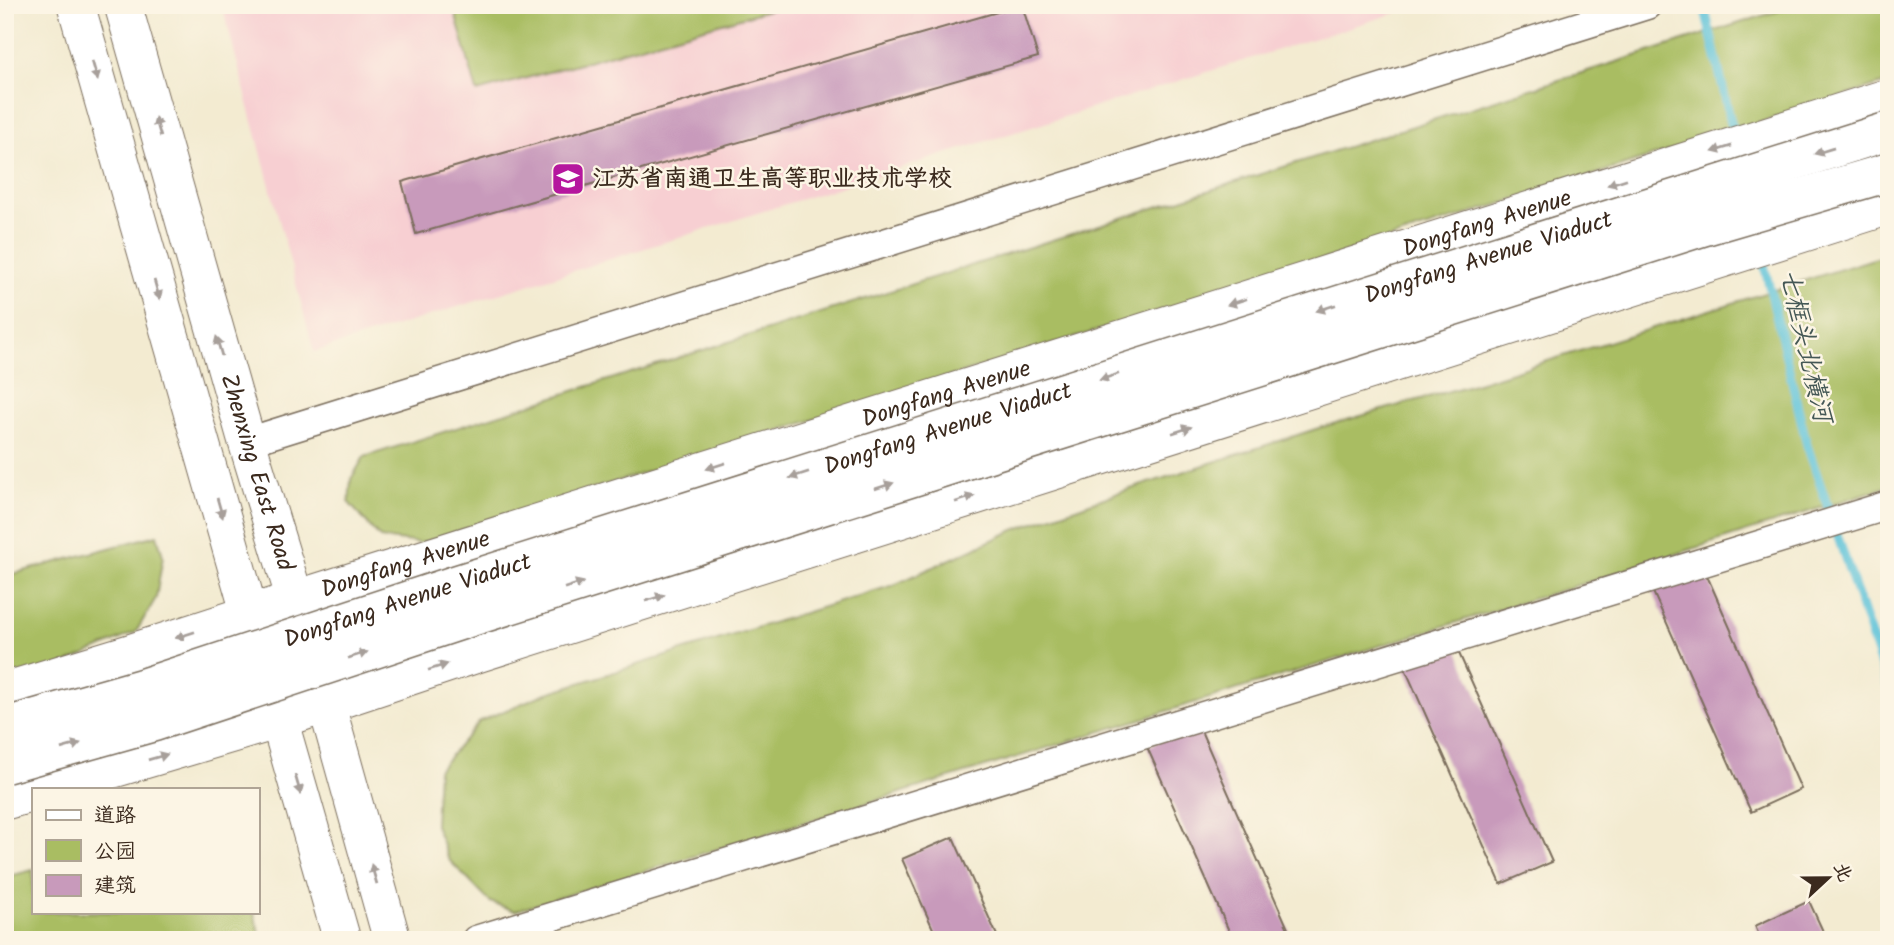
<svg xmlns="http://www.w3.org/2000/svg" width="1894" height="945" font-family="Kalam,'LXGW WenKai TC',sans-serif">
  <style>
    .built { fill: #f7cfd2 }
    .green { fill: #a9bd62; stroke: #727440; stroke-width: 2 }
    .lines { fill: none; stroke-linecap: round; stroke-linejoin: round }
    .stream { stroke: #5bc2d9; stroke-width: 9 }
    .building { fill: #c89abb }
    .minor-casing { stroke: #7b6e5d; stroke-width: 31 }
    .major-casing { stroke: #7b6e5d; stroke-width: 39 }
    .minor { stroke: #fff; stroke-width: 28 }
    .major { stroke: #fff; stroke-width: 37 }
    .highway-bridge-casing { stroke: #7b6e5d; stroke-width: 41; stroke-linecap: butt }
    .highway-bridge { stroke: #fff; stroke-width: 38 }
    .oneway { fill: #a79f9a }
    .labels { text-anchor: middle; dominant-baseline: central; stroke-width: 5; stroke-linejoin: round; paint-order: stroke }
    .poi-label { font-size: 24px; font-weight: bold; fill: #3b2a1e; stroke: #fcf5e5; text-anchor: start }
    .street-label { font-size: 24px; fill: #3b2a1e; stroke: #fcf5e5 }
    .water-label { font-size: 26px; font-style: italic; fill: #455856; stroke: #fcf5e5 }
  </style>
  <rect width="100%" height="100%" fill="#fcf5e5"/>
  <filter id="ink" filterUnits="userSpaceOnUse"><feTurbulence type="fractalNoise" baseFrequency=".0143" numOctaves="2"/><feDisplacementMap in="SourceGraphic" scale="14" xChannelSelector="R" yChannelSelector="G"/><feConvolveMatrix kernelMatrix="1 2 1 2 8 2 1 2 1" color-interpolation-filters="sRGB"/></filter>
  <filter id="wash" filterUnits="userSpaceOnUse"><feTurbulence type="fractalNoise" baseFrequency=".00686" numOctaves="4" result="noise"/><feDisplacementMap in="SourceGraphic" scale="28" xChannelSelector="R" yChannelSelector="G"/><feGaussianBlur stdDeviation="1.57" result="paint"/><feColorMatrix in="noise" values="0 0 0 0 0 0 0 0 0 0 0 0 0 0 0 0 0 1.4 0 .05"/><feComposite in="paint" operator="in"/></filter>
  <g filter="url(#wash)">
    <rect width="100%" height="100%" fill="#f3ebd1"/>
    <polygon class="built" points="222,5 1421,5 314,352"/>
    <g class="green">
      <polygon points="453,5 786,5 477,92"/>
      <polygon points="1797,5 1889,5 1889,82 421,543 380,538 349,503 351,479 364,457"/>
      <polygon points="1889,254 1889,486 1614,574 515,911 490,902 449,860 435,825 438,770 480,721 544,694 894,585 1014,530 1115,494 1322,427 1474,384"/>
      <polygon points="157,535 163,556 156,598 136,632 5,691 5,576"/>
      <polygon points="33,870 33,912 254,912 261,940 5,940 5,877"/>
    </g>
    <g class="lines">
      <g class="stream">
        <polyline points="1704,5 1734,136"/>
        <polyline points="1762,256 1807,445 1889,689"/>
      </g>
    </g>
    <g id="blocks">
      <g class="building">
        <polygon points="1022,5 1038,57 416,234 402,182"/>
        <polygon points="1704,569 1801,789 1751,812 1653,592"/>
        <polygon points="1454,642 1552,862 1501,884 1403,664"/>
        <polygon points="1198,724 1293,940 1233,940 1147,747"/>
        <polygon points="953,837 999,940 938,940 902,859"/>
        <polygon points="1809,901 1827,940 1761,940 1755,926"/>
      </g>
    </g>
  </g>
  <g filter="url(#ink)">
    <use href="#blocks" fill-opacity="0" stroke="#7b6e5d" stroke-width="2"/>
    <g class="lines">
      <defs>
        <g id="minor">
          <polyline points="247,442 1647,5"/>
          <polyline points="476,940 1889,505"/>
        </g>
        <g id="major">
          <polyline points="76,5 256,636"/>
          <path id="s1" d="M123 5 247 442 302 622"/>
          <polyline points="320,681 392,940"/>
          <path id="s2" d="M5 691 130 653 296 599 1889 97"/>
          <polyline points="272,695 342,940"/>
          <polyline points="46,789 279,720 480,653 1889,206"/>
          <polyline points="5,801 33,793"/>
        </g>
      </defs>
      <use href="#minor" class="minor-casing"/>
      <use href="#major" class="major-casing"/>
      <use href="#minor" class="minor"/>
      <use href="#major" class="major"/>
      <defs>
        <g id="highway-bridge">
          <path id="s3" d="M5 727 142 688 458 584 1889 131"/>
          <polyline points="5,764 154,722 468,618 1702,227 1889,172"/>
        </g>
      </defs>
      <use href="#highway-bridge" class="highway-bridge-casing"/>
      <use href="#highway-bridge" class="highway-bridge"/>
    </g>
    <defs><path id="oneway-solid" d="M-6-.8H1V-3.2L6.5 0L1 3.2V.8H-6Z" transform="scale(1.75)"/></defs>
    <g class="oneway">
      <use href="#oneway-solid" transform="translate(95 71) rotate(74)"/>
      <use href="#oneway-solid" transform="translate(158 127) rotate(-106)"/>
      <use href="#oneway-solid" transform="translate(1722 149) rotate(163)"/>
      <use href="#oneway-solid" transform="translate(1824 151) rotate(163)"/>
      <use href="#oneway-solid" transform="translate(1617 182) rotate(162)"/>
      <use href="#oneway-solid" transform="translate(157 290) rotate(74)"/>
      <use href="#oneway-solid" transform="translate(1237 302) rotate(162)"/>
      <use href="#oneway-solid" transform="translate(1326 308) rotate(162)"/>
      <use href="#oneway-solid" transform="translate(219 346) rotate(-106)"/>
      <use href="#oneway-solid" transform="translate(1109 377) rotate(162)"/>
      <use href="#oneway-solid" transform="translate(1182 430) rotate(-18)"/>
      <use href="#oneway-solid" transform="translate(716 466) rotate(162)"/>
      <use href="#oneway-solid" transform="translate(799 475) rotate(162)"/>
      <use href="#oneway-solid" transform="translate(884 486) rotate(-18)"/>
      <use href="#oneway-solid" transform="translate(965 499) rotate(-18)"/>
      <use href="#oneway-solid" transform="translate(220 508) rotate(74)"/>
      <use href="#oneway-solid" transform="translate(574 585) rotate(-18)"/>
      <use href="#oneway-solid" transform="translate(655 598) rotate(-18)"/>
      <use href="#oneway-solid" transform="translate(185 635) rotate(162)"/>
      <use href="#oneway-solid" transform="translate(358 655) rotate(-18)"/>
      <use href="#oneway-solid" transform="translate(438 667) rotate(-18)"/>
      <use href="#oneway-solid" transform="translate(71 746) rotate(-16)"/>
      <use href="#oneway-solid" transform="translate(158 757) rotate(-16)"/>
      <use href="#oneway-solid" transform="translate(298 785) rotate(74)"/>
      <use href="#oneway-solid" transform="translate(374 874) rotate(-106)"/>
    </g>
  </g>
  <defs>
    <symbol id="school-square" viewBox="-11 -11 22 22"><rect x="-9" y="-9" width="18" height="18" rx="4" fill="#b5179e" stroke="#fcf5e5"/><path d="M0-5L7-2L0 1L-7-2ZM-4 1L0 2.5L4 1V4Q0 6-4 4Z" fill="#fff"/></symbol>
  </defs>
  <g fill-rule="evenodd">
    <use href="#school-square" x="549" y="160" width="38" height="38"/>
  </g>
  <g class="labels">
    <g class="poi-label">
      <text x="592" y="179">江苏省南通卫生高等职业技术学校</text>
    </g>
    <g class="street-label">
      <text stroke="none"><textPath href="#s2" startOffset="1554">Dongfang Avenue</textPath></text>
      <text stroke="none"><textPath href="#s3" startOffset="1556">Dongfang Avenue Viaduct</textPath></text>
      <text stroke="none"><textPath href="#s2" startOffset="987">Dongfang Avenue</textPath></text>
      <text stroke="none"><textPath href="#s3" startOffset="989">Dongfang Avenue Viaduct</textPath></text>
      <text stroke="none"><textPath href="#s1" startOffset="486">Zhenxing East Road</textPath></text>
      <text stroke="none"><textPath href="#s2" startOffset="420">Dongfang Avenue</textPath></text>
      <text stroke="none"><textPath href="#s3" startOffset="422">Dongfang Avenue Viaduct</textPath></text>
    </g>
    <g class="water-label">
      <text transform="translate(1805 346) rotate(77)">七框头北横河</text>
    </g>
  </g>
  <rect width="1894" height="945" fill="none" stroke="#fcf5e5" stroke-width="28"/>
  <rect x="32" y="788" width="228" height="126" fill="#fcf5e5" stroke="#afa495" stroke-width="2"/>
  <rect x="46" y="810" width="35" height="10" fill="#ffffff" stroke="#afa495" stroke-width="2"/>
  <text x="94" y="822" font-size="21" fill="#3b2a1e">道路</text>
  <rect x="46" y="840" width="35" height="21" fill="#a9bd62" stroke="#afa495" stroke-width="2"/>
  <text x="94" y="858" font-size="21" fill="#3b2a1e">公园</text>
  <rect x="46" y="875" width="35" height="21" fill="#c89abb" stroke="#afa495" stroke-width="2"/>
  <text x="94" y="892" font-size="21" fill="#3b2a1e">建筑</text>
  <g transform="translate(1828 878) rotate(68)" stroke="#fcf5e5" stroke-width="5" paint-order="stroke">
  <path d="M0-5L12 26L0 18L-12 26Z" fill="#3b2a1e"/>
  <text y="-10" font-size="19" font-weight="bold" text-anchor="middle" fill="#3b2a1e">北</text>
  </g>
</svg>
